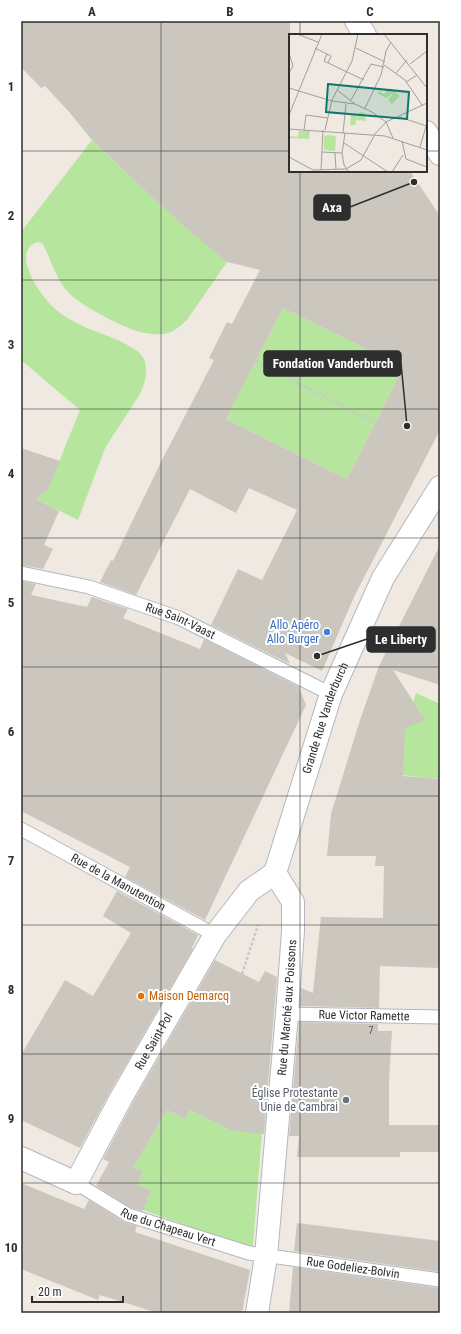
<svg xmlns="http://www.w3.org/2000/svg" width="461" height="1334" font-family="'Roboto Condensed',sans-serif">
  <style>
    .green { fill: #b6e59e }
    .building { fill: #cbc7bf; fill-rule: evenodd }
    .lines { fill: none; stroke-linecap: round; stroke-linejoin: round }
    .service-casing { stroke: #b4b7c1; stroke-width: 15 }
    .minor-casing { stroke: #b4b7c1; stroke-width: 24 }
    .path { stroke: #c9c9c9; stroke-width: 2.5; stroke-dasharray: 3 2; stroke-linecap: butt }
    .service { stroke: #fff; stroke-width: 13 }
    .minor { stroke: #fff; stroke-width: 22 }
    .grid { fill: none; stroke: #2e2e2e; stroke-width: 1; stroke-opacity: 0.55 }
    .shop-dot { fill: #3f7fe0; stroke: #fff; stroke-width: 1.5 }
    .food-dot { fill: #e8710a; stroke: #fff; stroke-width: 1.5 }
    .worship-dot { fill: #6b7280; stroke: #fff; stroke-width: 1.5 }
    .labels { text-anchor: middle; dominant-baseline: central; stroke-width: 4; stroke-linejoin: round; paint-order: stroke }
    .number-label { font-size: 10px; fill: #555452 }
    .street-label { font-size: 12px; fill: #2e2e2e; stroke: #fff }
    .shop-label { font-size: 12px; fill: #366cbe; stroke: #fff; text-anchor: end }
    .food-label { font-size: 12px; fill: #c56008; stroke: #fff; text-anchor: start }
    .worship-label { font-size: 12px; fill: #5b616d; stroke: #fff; text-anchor: end }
    .inset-road { fill: none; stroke: #a29e99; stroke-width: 1 }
    .view { fill: #0f766e; fill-opacity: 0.15; stroke: #0f766e; stroke-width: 2 }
    .inset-edge { fill: none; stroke: #2e2e2e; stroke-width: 2 }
    .leader { fill: none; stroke: #2e2e2e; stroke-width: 1.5 }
    .callout-dot { fill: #2e2e2e; stroke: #fff; stroke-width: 1.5 }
    .callout { fill: #2e2e2e; stroke: #2e2e2e; stroke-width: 1.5 }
    .callout-label { font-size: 13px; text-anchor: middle; font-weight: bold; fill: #fff }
    .neatline { fill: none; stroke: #2e2e2e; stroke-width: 1.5 }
    .grid-label { font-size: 13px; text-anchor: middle; font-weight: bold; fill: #2e2e2e }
  </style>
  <rect width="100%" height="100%" fill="#efe9e1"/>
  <g class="green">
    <path d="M92 140 156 201 227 262 187 320C179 327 172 334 161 334 153 335 144 333 137 331 121 326 79 305 68 292 56 279 51 260 43 244L39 242C30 243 26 250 26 259 27 270 33 281 39 290 60 322 87 327 120 341 127 345 137 349 142 356 150 367 145 383 140 394L105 448 78 520 36 499 48 489 80 410 21 360V232Z"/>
    <polygon points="283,308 403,367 347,479 226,419"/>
    <polygon points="416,693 440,704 440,779 401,775 405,722 417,723 421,713 418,709 412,706"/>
    <polygon points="167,1110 185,1119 190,1110 232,1131 262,1133 253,1245 249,1247 229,1241 143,1210 151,1190 138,1185 143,1171 133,1168"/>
  </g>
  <g class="building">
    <path d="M21 21H290V171H410L440 216V430L354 597 322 671 285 653 290 664 211 625 238 569 262 580 297 510 249 488 236 513 190 489 136 595 100 582 111 560 113 561 162 460 214 360 209 358 227 322 232 324 260 270 227 262 205 244 156 201 92 140 70 113 45 86 41 88 21 67ZM283 308 403 367 347 479 226 419Z"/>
    <polygon points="21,448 60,461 48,489 36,499 59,511 44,545 53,549 43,569 21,565"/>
    <polygon points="440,545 440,685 393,670 425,720 405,728 403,776 440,779 440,968 380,966 379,1008 300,1006 301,988 313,993 321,917 383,918 384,866 375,866 376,856 327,856 331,814 360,720 379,666"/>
    <polygon points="21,581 36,584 31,595 87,607 92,597 128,609 123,618 200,649 204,639 299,687 306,705 205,920 125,877 130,867 21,811"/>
    <polygon points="117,891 198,935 192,948 193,949 110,1092 80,1148 21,1120 21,1055 65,980 93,996 131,933 103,916"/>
    <polygon points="215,960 259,982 265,971 277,977 264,1134 232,1131 190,1110 185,1119 167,1110 133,1168 143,1171 138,1185 151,1190 143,1211 131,1208 96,1186 109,1162 103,1159 132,1104"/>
    <polygon points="299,1022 378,1024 378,1031 392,1031 389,1080 389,1125 440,1125 440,1152 400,1152 400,1157 297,1157 299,1136 289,1136"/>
    <polygon points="21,1183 84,1209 89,1200 124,1222 137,1226 135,1232 250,1270 242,1313 158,1313 100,1295 98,1300 21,1269"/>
    <polygon points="297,1223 440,1241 440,1272 294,1251"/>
    <polygon points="293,1267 440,1288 440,1313 289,1313"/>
  </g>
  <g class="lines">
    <defs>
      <g id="service">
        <path id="s1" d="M21 573 89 587 179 618 331 694"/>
        <path id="s2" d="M21 829 215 935"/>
        <path id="s3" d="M287 1014 440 1017"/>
        <path id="s4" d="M76 1183 128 1215 249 1253 440 1280"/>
      </g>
      <g id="minor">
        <polyline points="356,21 365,35"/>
        <polyline points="426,132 440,154"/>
        <path id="s5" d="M275 873 331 694 383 578 440 487"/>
        <path id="s6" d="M21 1158 76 1183 121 1098 215 935 249 891 275 873"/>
        <path id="s7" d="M257 1313 266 1256 287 1014 293 931V902L275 873"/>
      </g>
    </defs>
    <use href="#service" class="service-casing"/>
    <use href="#minor" class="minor-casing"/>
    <g class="path">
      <polyline points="256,361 375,423"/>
      <polyline points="242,974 258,925"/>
    </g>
    <use href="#service" class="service"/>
    <use href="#minor" class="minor"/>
  </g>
  <path class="grid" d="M161 21V1313M300 21V35M21 151H290M426 151H440M300 171V1313M21 280H440M21 409H440M21 538H440M21 667H440M21 796H440M21 925H440M21 1054H440M21 1183H440"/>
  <circle class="shop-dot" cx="327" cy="632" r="4"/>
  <circle class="food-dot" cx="141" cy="996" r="4"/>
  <circle class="worship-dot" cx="346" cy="1100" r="4"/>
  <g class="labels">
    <g class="number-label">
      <text x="371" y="1030">7</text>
    </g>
    <g class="street-label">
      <text stroke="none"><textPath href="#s1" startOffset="167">Rue Saint-Vaast</textPath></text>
      <text stroke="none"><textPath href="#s5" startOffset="163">Grande Rue Vanderburch</textPath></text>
      <text stroke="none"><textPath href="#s2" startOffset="111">Rue de la Manutention</textPath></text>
      <text stroke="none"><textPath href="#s7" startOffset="307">Rue du Marché aux Poissons</textPath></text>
      <text stroke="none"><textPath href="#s3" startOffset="77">Rue Victor Ramette</textPath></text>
      <text stroke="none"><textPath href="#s6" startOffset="222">Rue Saint-Pol</textPath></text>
      <text stroke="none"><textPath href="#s4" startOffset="103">Rue du Chapeau Vert</textPath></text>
      <text stroke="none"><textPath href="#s4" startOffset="293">Rue Godeliez-Bolvin</textPath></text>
    </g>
    <g class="shop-label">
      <text x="319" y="625">Allo Apéro<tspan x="319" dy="14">Allo Burger</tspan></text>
    </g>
    <g class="food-label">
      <text x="149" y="996">Maison Demarcq</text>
    </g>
    <g class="worship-label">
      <text x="338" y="1093">Église Protestante<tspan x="338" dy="14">Unie de Cambrai</tspan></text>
    </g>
  </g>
  <g transform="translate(289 34)">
    <rect width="138" height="138" fill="#efe9e1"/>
    <path d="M101 54 111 62 103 70 99 66 105 58 97 64 88 59 90 57 95 60ZM71 78 76 79 77 87 67 86 66 91H61L62 80H68V84ZM10 97H21L20 105 0 104V102L9 103ZM38 101 47 102 46 117 35 116V103Z" fill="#b6e59e"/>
    <path class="inset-road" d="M8 0 29 8M95 0 138 54M26 14 42 22 39 29M67 14 96 28M0 19 4 32 0 39M38 20 35 27 58 38M121 30 138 17M95 31 116 46 133 71M58 38 75 46M107 39 118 26M117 48 128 41M0 54 43 67 66 70 83 78 97 88M48 56 66 70M62 66 82 30 95 33M76 74 92 41 97 17 102 8M0 81 33 0M110 83 138 92M97 88 104 104M0 95 96 102 138 116M15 96 17 81 39 84M36 96 43 66 63 27 69 0M54 99 57 70M56 99 53 119 55 131 60 138M85 101 97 88 138 69M113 107 117 125 138 133M55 109 99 138M131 113 138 89M33 118 53 119M46 119 47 135M0 123 24 136 57 135 72 126 85 102M32 136 34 96M103 138 114 121"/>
    <path class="view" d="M39 50 120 58 118 85 37 78Z"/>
    <rect width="138" height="138" class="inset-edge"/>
  </g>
  <path class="leader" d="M414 182L350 207M407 426L401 363M317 656L367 639"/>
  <g class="callout-dot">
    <circle cx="414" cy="182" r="4"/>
    <circle cx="407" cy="426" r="4"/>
    <circle cx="317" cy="656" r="4"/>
  </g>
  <g class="callout">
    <rect x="314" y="195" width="36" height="25" rx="4"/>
    <rect x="264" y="351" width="137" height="25" rx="4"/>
    <rect x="367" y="627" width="68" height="25" rx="4"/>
  </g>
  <g class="callout-label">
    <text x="332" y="212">Axa</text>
    <text x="333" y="368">Fondation Vanderburch</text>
    <text x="401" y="644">Le Liberty</text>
  </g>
  <rect width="461" height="1334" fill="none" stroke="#ffffff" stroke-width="44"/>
  <path d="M32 1296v6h91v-6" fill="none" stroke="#2e2e2e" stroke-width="2"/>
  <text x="38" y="1296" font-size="12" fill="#2e2e2e" stroke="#ffffff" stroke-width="3" paint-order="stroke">20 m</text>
  <rect x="22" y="22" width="417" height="1290" class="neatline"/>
  <g class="grid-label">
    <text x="92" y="16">A</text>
    <text x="230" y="16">B</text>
    <text x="370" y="16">C</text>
    <text x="11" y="91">1</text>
    <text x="11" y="220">2</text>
    <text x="11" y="349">3</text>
    <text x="11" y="478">4</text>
    <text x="11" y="607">5</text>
    <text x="11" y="736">6</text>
    <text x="11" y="865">7</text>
    <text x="11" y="994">8</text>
    <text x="11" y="1123">9</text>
    <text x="11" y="1252">10</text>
  </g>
</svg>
